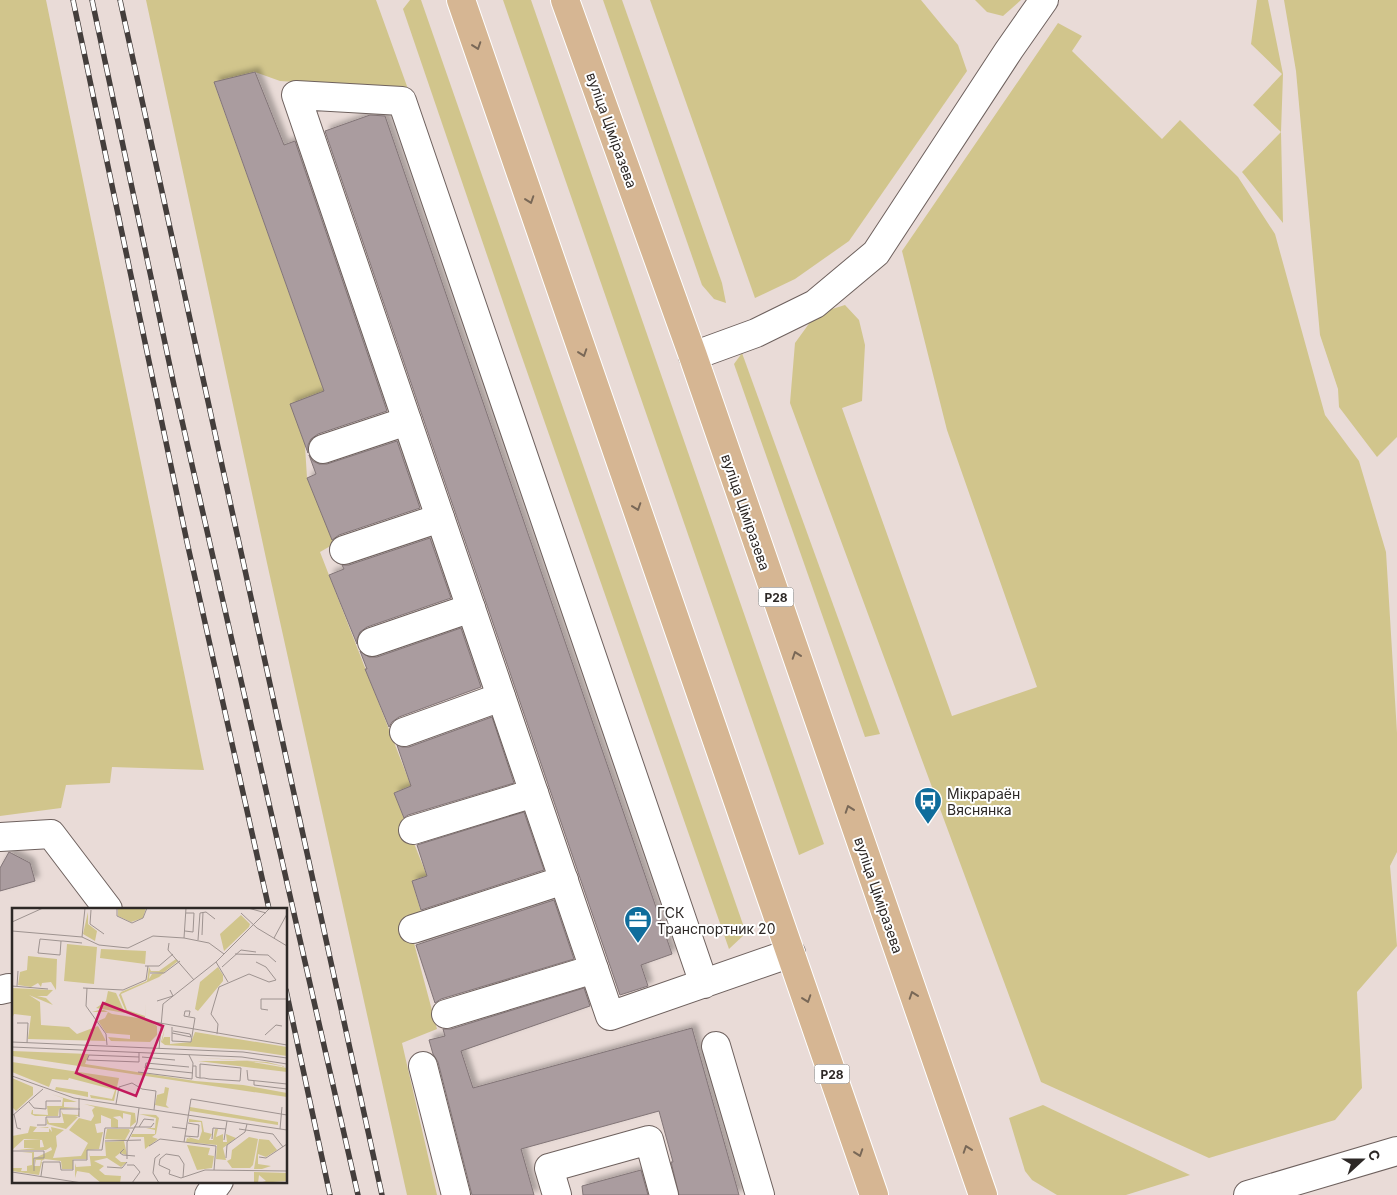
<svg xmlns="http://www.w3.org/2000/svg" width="1397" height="1195" font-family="Inter,sans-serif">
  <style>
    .green { fill: #d1c58c }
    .building { fill: #aa9c9f; stroke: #827577; filter: url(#shadow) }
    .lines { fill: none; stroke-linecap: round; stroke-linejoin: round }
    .minor-casing { stroke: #6e615e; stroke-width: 30 }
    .major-casing { stroke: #fff; stroke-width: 30 }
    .minor { stroke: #fff; stroke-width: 28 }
    .major { stroke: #d6b693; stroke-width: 28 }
    .rail-casing { stroke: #443e3c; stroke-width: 5.5 }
    .rail { stroke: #fff; stroke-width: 4; stroke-dasharray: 11; stroke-linecap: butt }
    .oneway { stroke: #796857 }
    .labels { text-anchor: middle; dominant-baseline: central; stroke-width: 4; stroke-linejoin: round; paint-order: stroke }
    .shield { fill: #fff; stroke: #6c6867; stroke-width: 1 }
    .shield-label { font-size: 12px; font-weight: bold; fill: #2d2826 }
    .street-label { font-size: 14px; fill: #2d2826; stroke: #fff }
    .poi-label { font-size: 14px; fill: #2d2826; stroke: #fff; text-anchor: start }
    .inset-road { fill: none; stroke: #9e9390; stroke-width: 1 }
    .view { fill: #c2185b; fill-opacity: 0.15; stroke: #c2185b; stroke-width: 2.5 }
    .inset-edge { fill: none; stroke: #2d2826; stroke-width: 2.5 }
  </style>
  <defs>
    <filter id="shadow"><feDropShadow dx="4.5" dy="-4.5" stdDeviation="2.5" flood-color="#0004"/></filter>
  </defs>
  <rect width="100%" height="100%" fill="#e9dbd7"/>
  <g class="green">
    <polygon points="0,0 46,0 204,770 112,767 110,783 66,785 61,808 0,816"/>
    <polygon points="146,0 376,0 408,89 280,81 255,72 214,83 324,391 305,446 307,478 334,544 320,552 411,786 394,793 427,876 412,881 421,912 407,917 437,1029 402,1043 437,1195 407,1195 267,563"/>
    <polygon points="410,0 421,0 746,933 729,949 517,343 403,9"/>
    <polygon points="503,0 531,0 824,844 799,855"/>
    <polygon points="603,0 622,0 722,283 726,303 714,299 702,285"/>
    <polygon points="650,0 921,0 958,45 967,71 849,241 795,279 755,298"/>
    <polygon points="975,0 1021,0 1003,16 987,12"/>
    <polygon points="1257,0 1268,0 1283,74 1281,132 1283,223 1242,172 1281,132 1253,105 1282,74 1251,44"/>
    <polygon points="1284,0 1397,0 1397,437 1377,457 1339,407 1338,389 1320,335 1296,71"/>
    <polygon points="1058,23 1082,36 1072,51 1162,139 1180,120 1238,177 1275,234 1325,415 1359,461 1386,552 1397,733 1397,852 1390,866 1397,946 1357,992 1362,1088 1335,1120 1209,1158 1041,1082 790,403 795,343 816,314 845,305 859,320 865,345 862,401 842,408 952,716 1037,687 947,430 902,251"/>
    <polygon points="742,353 880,734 865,737 734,364"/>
    <polygon points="1043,1105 1190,1175 1126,1195 1057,1195 1032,1180 1025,1171 1009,1118"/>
  </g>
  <g class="building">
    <polygon points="255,72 284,145 295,141 387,411 318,434 311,439 308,445 308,453 290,404 324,391 214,82"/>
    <polygon points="370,115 385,116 672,954 641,965 648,986 620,995 325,131"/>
    <polygon points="397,441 420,508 339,535 332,540 307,478 316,474 309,455 313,461 319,464 327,464"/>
    <polygon points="430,538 451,598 367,627 360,632 357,639 357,644 329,575 344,569 342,565 349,565"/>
    <polygon points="461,628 481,687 399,717 392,722 389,727 365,669 367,669 360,651 369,657 377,657"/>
    <polygon points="492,717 514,783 408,815 404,818 394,793 411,786 397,745 402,747 409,747"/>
    <polygon points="524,812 544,870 421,910 412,881 427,876 417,845"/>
    <polygon points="9,852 30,863 35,881 0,891 0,868"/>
    <polygon points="554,900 574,959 441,999 435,1003 416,945"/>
    <polygon points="584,988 590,1006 461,1051 473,1088 692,1028 739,1195 679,1195 671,1162 673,1162 659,1111 521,1149 534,1195 472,1195 438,1062 433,1054 429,1040 445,1036 443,1029 451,1029"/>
    <polygon points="641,1170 648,1195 583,1195 582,1186"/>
  </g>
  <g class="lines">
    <defs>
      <g id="minor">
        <polyline points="693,356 756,333 815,304 876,253 1009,50 1044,0"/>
        <polyline points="323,449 407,421"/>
        <polyline points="344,550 440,518"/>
        <polyline points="372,642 471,608"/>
        <polyline points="404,732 501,697"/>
        <polyline points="413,830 534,793"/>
        <polyline points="0,837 51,834 108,909"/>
        <polyline points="413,929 564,880"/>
        <path d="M704 984 402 101 296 95 610 1016C670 995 730 974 791 953"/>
        <polyline points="0,990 9,988"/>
        <polyline points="446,1014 594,969"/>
        <polyline points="716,1046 760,1195"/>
        <polyline points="423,1066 456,1195"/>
        <polyline points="209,1195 219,1181"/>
        <polyline points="557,1195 549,1168 649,1140 664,1195"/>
        <polyline points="1248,1195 1397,1151"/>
      </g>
      <g id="major">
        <polyline points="461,0 874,1195"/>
        <polyline points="565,0 693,356 983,1195"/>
      </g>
    </defs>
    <use href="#minor" class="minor-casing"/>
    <use href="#major" class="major-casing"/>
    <use href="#minor" class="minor"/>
    <use href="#major" class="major"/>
    <defs>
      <g id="rail">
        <polyline points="73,0 187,542 269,909"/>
        <polyline points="92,0 175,390 358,1195"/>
        <polyline points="120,0 382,1195"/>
        <polyline points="286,990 330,1195"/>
      </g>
    </defs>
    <use href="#rail" class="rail-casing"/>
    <use href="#rail" class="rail"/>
  </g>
  <defs><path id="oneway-chevron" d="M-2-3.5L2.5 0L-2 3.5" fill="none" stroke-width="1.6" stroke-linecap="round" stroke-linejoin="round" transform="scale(1.25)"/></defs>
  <g class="oneway">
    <use href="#oneway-chevron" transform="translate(477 46) rotate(71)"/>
    <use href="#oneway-chevron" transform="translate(530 200) rotate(71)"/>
    <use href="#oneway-chevron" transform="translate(583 353) rotate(71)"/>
    <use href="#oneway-chevron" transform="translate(637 507) rotate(71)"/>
    <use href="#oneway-chevron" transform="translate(796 655) rotate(-109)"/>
    <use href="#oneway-chevron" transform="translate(849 809) rotate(-109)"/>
    <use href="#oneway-chevron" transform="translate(913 995) rotate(-109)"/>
    <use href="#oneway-chevron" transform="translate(807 999) rotate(71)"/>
    <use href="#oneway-chevron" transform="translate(967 1149) rotate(-109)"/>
    <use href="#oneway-chevron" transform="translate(859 1153) rotate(71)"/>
  </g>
  <defs>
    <symbol id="bus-pin" viewBox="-11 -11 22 30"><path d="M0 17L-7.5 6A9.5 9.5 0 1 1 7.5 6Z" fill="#0f6d9c" stroke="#fff"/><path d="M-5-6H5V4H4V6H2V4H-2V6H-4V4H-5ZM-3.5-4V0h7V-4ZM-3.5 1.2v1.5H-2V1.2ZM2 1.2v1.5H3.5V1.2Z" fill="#fff"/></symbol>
    <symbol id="office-pin" viewBox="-11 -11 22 30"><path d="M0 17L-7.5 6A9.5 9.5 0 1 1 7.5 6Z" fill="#0f6d9c" stroke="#fff"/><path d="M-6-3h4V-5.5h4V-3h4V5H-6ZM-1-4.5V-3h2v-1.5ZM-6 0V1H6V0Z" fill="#fff"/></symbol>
  </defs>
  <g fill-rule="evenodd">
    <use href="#bus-pin" x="912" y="785" width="32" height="43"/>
    <use href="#office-pin" x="622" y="904" width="32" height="43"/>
  </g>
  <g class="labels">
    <g class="shield">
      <rect x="758.5" y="587.5" width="35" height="19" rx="4"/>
      <rect x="814.5" y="1064.5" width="35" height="19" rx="4"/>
    </g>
    <g class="shield-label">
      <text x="776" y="597">Р28</text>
      <text x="832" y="1074">Р28</text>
    </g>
    <g class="street-label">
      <text transform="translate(612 130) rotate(70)">вуліца Ціміразева</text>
      <text transform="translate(746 512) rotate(71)">вуліца Ціміразева</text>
      <text transform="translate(879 895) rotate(71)">вуліца Ціміразева</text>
    </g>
    <g class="poi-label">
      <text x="947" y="793">Мікрараён<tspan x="947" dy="16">Вяснянка</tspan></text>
      <text x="657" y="912">ГСК<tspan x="657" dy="16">Транспортник 20</tspan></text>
    </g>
  </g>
  <g transform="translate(12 908)">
    <rect width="275" height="275" fill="#e9dbd7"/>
    <path d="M106 0H134L131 10 119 14 106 8ZM76 4V16L85 23 83 33 71 26ZM229 7 238 16 237 19 212 43 208 26ZM55 36 85 39 82 76 52 73ZM89 41 134 43 133 56 88 50ZM16 48 45 51 44 82 39 74 30 75 29 79 26 75 19 79 6 77 8 64 15 62ZM164 51 166 53 151 65 138 64 137 71 140 66 152 65 147 69 109 86 115 102 133 108 134 95 133 110 114 104 107 87 109 84 135 73 137 59 139 63H147ZM206 59 211 67V73L186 103 183 101 188 74ZM0 80 41 82 35 88H25L34 90 41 97 17 87 28 94 29 117 57 119 65 126 86 118 94 133 16 131 19 108 2 106 0 111ZM96 83 104 85 113 105 84 100 94 93ZM87 102H92L100 106 133 111 145 118V127L138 134 99 133 96 129 118 131V127L94 125 86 113 93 110 96 104H80ZM153 119 150 134 152 129H158V136L179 134 183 124 275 139V148L235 142 153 137 149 134ZM0 143 77 146 73 156 183 173 231 177 275 185V189L0 148ZM179 149 255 154 275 159 254 155 235 153 275 160V164L186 153H235ZM0 154 107 170 102 193 79 190 78 187 100 191 103 182 57 170 56 172 40 171 37 179 0 164ZM0 170 21 179V187L4 203 1 200 0 204ZM44 179 76 184V189L43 182ZM153 179 157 180 154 197 157 200 143 197 145 187 152 185ZM39 186 65 194H52V199L67 200 47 201 46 208H23L19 206 20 202H32H21V206L36 207 35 198H50L51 190ZM72 196 123 205 124 214 118 219 119 207 111 205V211L108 208 101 209 106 212V220L99 219V211L89 207V215L83 216 85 225 91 224 87 241 75 242V251H61V261H50L49 253 33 251 29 253 30 254 27 267 0 263V260H10L9 263H15V258L20 257V245H10L22 244V258H28L29 252H24L23 257V250L40 242 39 239 34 242H6L32 239 30 232 12 231 0 242V228L16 225 18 218 25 219 21 224H37V220L26 219H36L40 224 39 219 52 222 44 228 45 238 41 250 69 248 76 235 57 222 67 210 79 213 82 208 80 202 83 199ZM178 199 266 214V217L178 203ZM49 202 51 206 66 207 67 202V208H63L66 209 54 221 35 216V210L37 215H52ZM127 206 144 207 147 210 144 226 140 229 146 231 133 241 132 229H119L120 226H143V222L134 220H143L144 210ZM177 211 190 213 192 224 200 226 197 232H201L203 221H206L204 229 211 226V234H215L214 226 224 230 211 240 214 252 204 251 205 237 174 234 175 230 178 231 176 229 187 232 190 223 189 214H177ZM95 221H117L118 223 113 232 93 231ZM237 229 246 231 241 257 238 260H220L215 253 219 251 220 242ZM247 231 257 232 265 242 254 249 246 246V256L259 258 250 261H275H242ZM12 232H28V240H12ZM112 233 115 247 108 245 103 249 109 254H115L109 259 95 250 82 253 92 258 87 262 93 267 109 268 108 275H89L77 265 65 263 63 270V255L64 259 79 258 77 243 78 248H94L93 234ZM175 237 198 240 196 247 202 248 200 260 185 262ZM242 264 275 265V273L247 275 254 273 247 267 246 275H242Z" fill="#d1c58c"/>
    <path class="inset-road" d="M105 0V8L120 15 131 10 135 0M236 0 254 5M79 2 78 16 92 26M229 5 245 20 275 38M0 14 31 0M0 23 70 29 87 37 116 40 141 28 172 30 197 35 212 46M173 23 181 24 182 5H174M190 27 191 4M70 29 73 0M172 30 174 0M262 30 275 6M186 32 188 5 194 4 203 11M49 33 48 47 26 45 28 31 49 33H51L70 35M157 35 156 42 182 72M223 46 256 47 264 54M204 54 216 74M133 58H147L161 46M210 59 229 42 244 44M138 65H152L168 53M0 78 36 81M5 78 6 63M71 80 111 82 134 72 136 58M75 80 74 98 94 126 95 137M145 93 161 88 158 82M256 102 249 101V91H275M142 114 275 137M5 115H16L15 135M160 119V133L179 134 183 110 172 108 173 103H178L177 108M160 125 179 129 178 126 161 123M205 126 206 116 199 106 207 79 237 66 257 74 264 72 254 59 244 54M253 127 264 117 270 118M0 134 231 144 275 150M0 139 230 149 275 156M147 141 151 96 204 54 258 0M130 149 163 152M75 152 127 154V145M75 152 77 147 127 149M181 158H184V169L188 170H192L197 171 228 173 229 160 188 156V170M177 159 134 155 133 160 181 165M235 162 236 172 275 176M126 164 180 171 181 155 177 147M0 168 62 190 275 222M242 173V177L275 181M17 194 22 200 34 201V193H49M104 196 107 179 120 175 130 181 144 183 142 202M2 206 5 220 9 221M0 208 31 181M67 209V190M25 217H34V209H48V201H68M122 219H139L142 215M127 219 132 211 142 212M160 219 175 221M227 221 261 226 271 239M268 221 270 199M173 228 186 229 187 217 176 215M200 231 201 220 214 221M212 232 215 213M93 233 129 232M172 234 179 191 275 207M137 238 148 231 204 238 202 262M112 241 108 245 111 247 123 248M0 243H32V250H22V263M247 249 254 250 275 236M214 250 215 237 233 224 235 216M115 251V234L125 215 127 200M115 257H122L128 264 120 275M95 259 110 260 115 254M0 264 70 275M29 268 31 254H48L49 262H61V252H75V242H90L93 220H122M169 270 193 262 275 263M169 270 157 266 158 262 147 257 148 251 154 246 167 248 172 256 171 269M147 275 141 265 143 250 148 246"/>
    <path class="view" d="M91 95 151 118 124 188 64 165Z"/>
    <rect width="275" height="275" class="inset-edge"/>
  </g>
  <g transform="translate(1362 1160) rotate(69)" stroke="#ffffff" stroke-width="4" paint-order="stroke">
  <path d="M0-4L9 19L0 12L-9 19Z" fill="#2d2826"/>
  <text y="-8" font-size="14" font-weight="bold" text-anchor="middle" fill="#2d2826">С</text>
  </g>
</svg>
